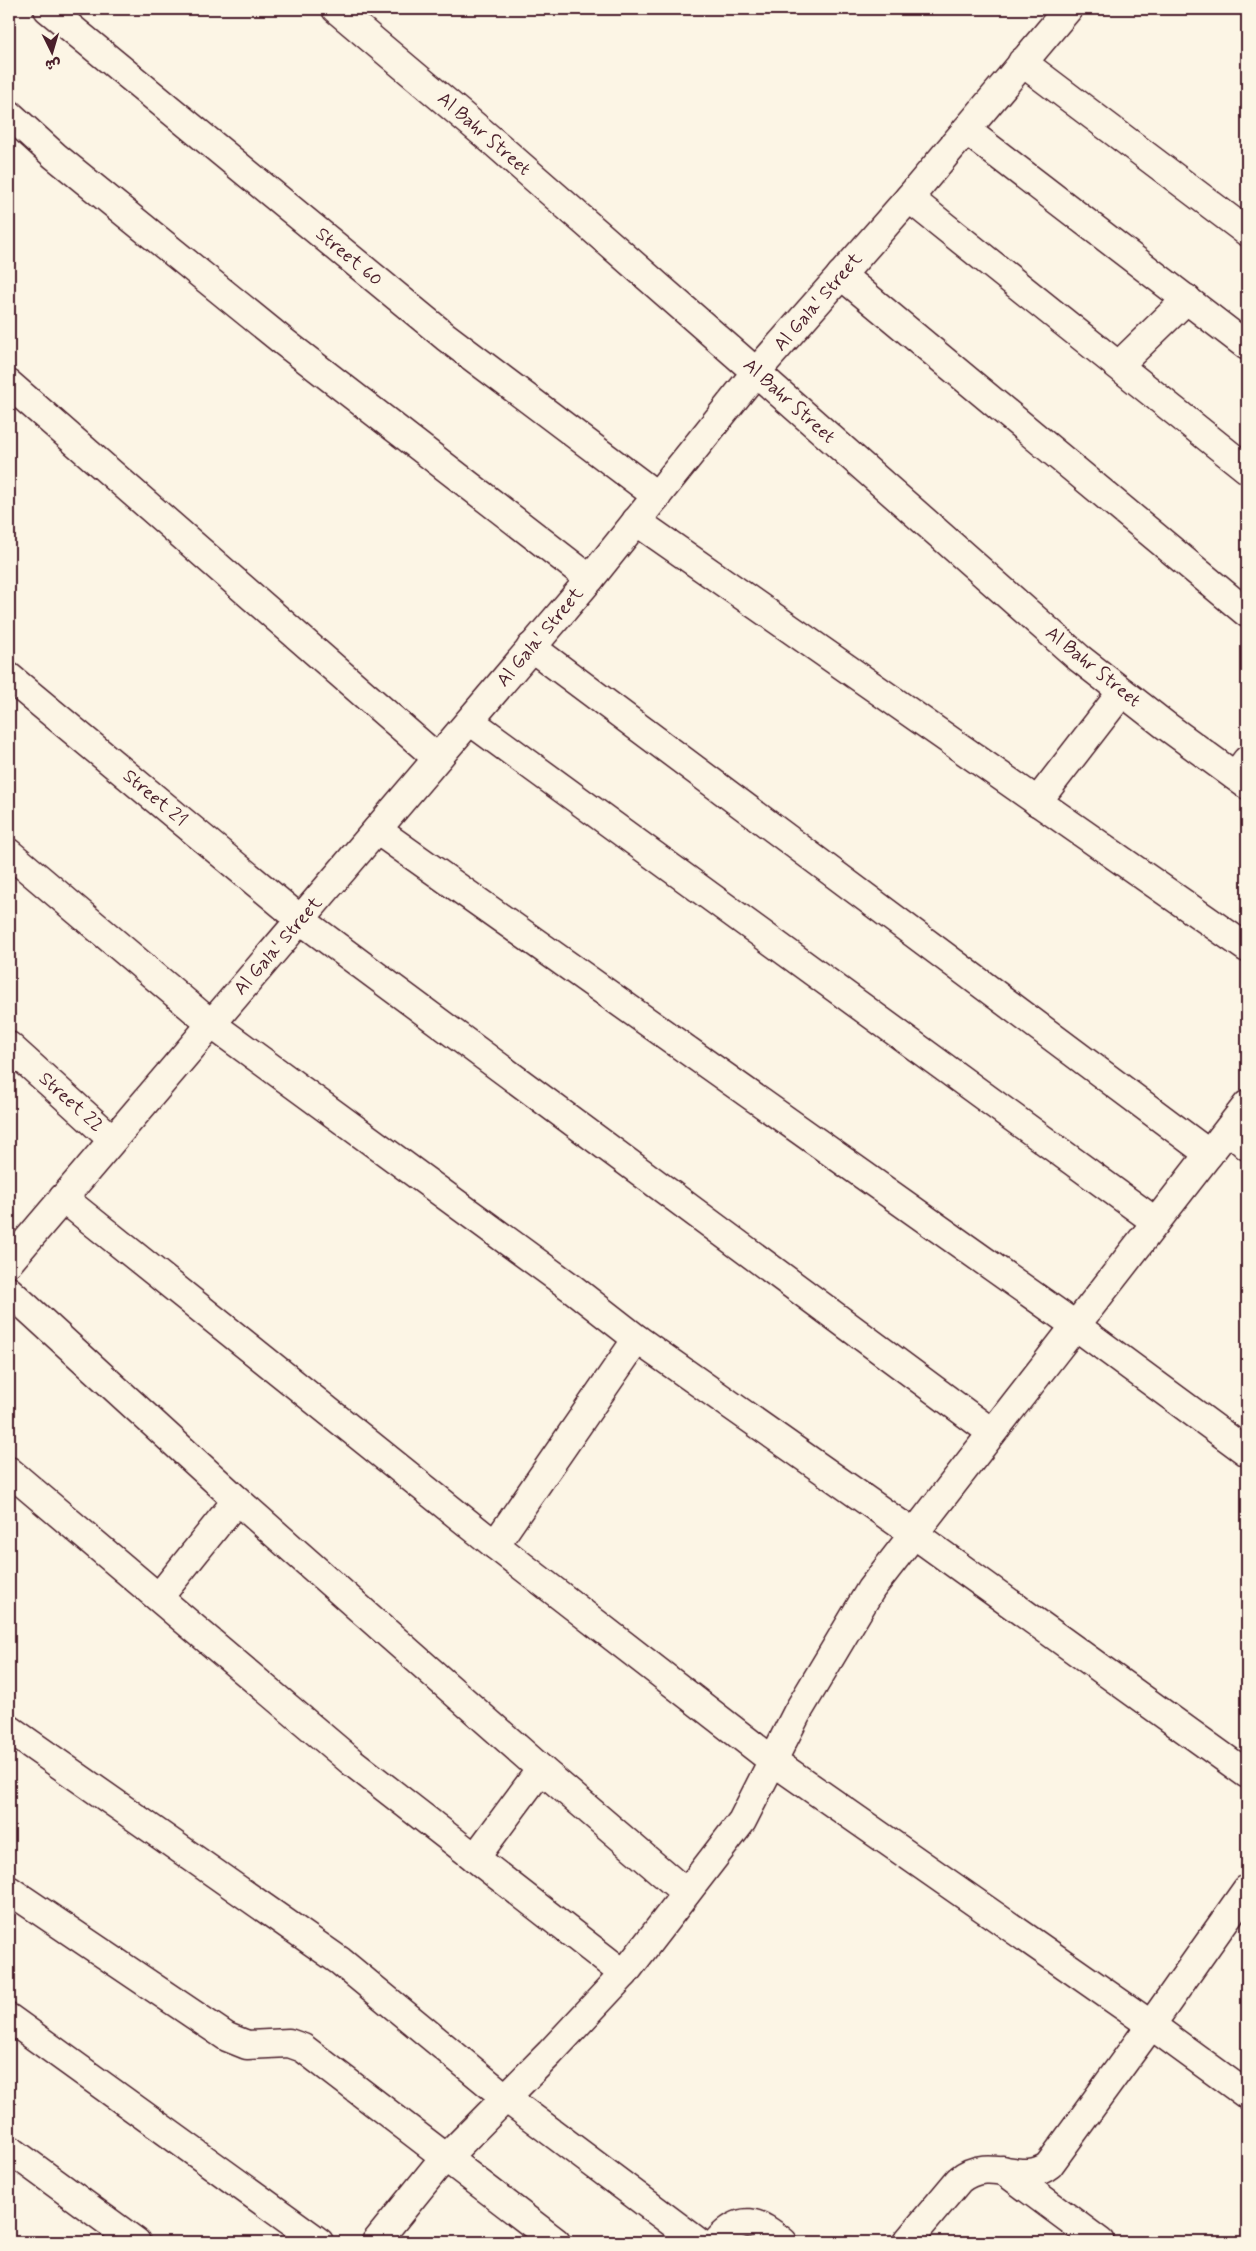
<svg xmlns="http://www.w3.org/2000/svg" width="1256" height="2251" font-family="Mynerve,'Playpen Sans Arabic',sans-serif">
  <style>
    .lines { fill: none; stroke-linecap: round; stroke-linejoin: round }
    .street-casing { stroke: #4a1f2b; stroke-width: 31 }
    .secondary-casing { stroke: #4a1f2b; stroke-width: 31 }
    .street { stroke: #fcf5e5; stroke-width: 28 }
    .secondary { stroke: #fcf5e5; stroke-width: 28 }
    .labels { text-anchor: middle; dominant-baseline: central; stroke-width: 5; stroke-linejoin: round; paint-order: stroke }
    .street-label { font-size: 19px; fill: #4a1f2b; stroke: #fcf5e5 }
  </style>
  <rect width="100%" height="100%" fill="#fcf5e5"/>
  <filter id="ink" filterUnits="userSpaceOnUse"><feTurbulence type="fractalNoise" baseFrequency=".02" numOctaves="2"/><feDisplacementMap in="SourceGraphic" scale="10" xChannelSelector="R" yChannelSelector="G"/><feConvolveMatrix kernelMatrix="1 2 1 2 8 2 1 2 1" color-interpolation-filters="sRGB"/></filter>
  <g filter="url(#ink)">
    <g class="lines">
      <defs>
        <g id="street">
          <polyline points="48,9 446,337 657,496"/>
          <polyline points="1022,62 1247,232"/>
          <polyline points="9,114 55,156 284,342 590,579"/>
          <polyline points="966,130 1247,346"/>
          <polyline points="909,198 1247,469"/>
          <polyline points="841,275 1247,613"/>
          <polyline points="1119,365 1187,299"/>
          <polyline points="9,384 437,758"/>
          <polyline points="636,521 1247,948"/>
          <polyline points="531,647 1209,1154"/>
          <polyline points="9,677 301,920 991,1432"/>
          <polyline points="470,721 1156,1222"/>
          <polyline points="1235,776 1247,760"/>
          <polyline points="1037,802 1122,692"/>
          <polyline points="377,830 1076,1326 1247,1452"/>
          <polyline points="9,853 210,1023 573,1289 637,1339 914,1534 1247,1774"/>
          <polyline points="9,1046 112,1139"/>
          <polyline points="1229,1129 1247,1146"/>
          <polyline points="63,1198 495,1545 773,1761 1151,2025 1247,2095"/>
          <polyline points="9,1262 590,579 756,372 909,198 1068,9"/>
          <polyline points="9,1291 237,1500 541,1769 686,1893"/>
          <polyline points="9,1471 352,1762 624,1974"/>
          <polyline points="495,1545 637,1339"/>
          <polyline points="159,1597 237,1500"/>
          <polyline points="9,1729 340,1961 506,2098 698,2242"/>
          <polyline points="475,1858 541,1769"/>
          <polyline points="9,1890 227,2037 247,2045 289,2043 303,2048 556,2242"/>
          <polyline points="9,2018 319,2242"/>
          <polyline points="9,2149 136,2242"/>
          <polyline points="1003,2170 1100,2242"/>
          <polyline points="376,2242 435,2169 550,2053 624,1974 742,1821 797,1713 871,1589 1247,1105"/>
          <path d="M717 2242C742 2213 757 2221 783 2242"/>
          <path d="M907 2242 959 2180C991 2154 1022 2187 1049 2165L1151 2025 1247 1889"/>
        </g>
        <polyline id="secondary" points="336,9 496,144 756,372 1079,658 1165,725 1247,785"/>
      </defs>
      <use href="#street" class="street-casing"/>
      <use href="#secondary" class="secondary-casing"/>
      <use href="#street" class="street"/>
      <use href="#secondary" class="secondary"/>
    </g>
  </g>
  <g class="labels">
    <g class="street-label">
      <text transform="translate(484 134) rotate(41)">Al Bahr Street</text>
      <text transform="translate(349 257) rotate(40)">Street 60</text>
      <text transform="translate(818 302) rotate(-49)">Al Gala' Street</text>
      <text transform="translate(789 401) rotate(42)">Al Bahr Street</text>
      <text transform="translate(540 637) rotate(-50)">Al Gala' Street</text>
      <text transform="translate(1093 667) rotate(39)">Al Bahr Street</text>
      <text transform="translate(155 798) rotate(40)">Street 21</text>
      <text transform="translate(278 946) rotate(-49)">Al Gala' Street</text>
      <text transform="translate(71 1102) rotate(42)">Street 22</text>
    </g>
  </g>
  <rect width="1256" height="2251" fill="none" stroke="#fcf5e5" stroke-width="30"/>
  <rect x="15" y="15" width="1226" height="2221" fill="none" stroke="#4a1f2b" stroke-width="2" filter="url(#ink)"/>
  <g transform="translate(52 52) rotate(175)" stroke="#fcf5e5" stroke-width="4" paint-order="stroke">
  <path d="M0-4L9 19L0 12L-9 19Z" fill="#4a1f2b"/>
  <text y="-8" font-size="14" font-weight="bold" text-anchor="middle" fill="#4a1f2b">ش</text>
  </g>
</svg>
